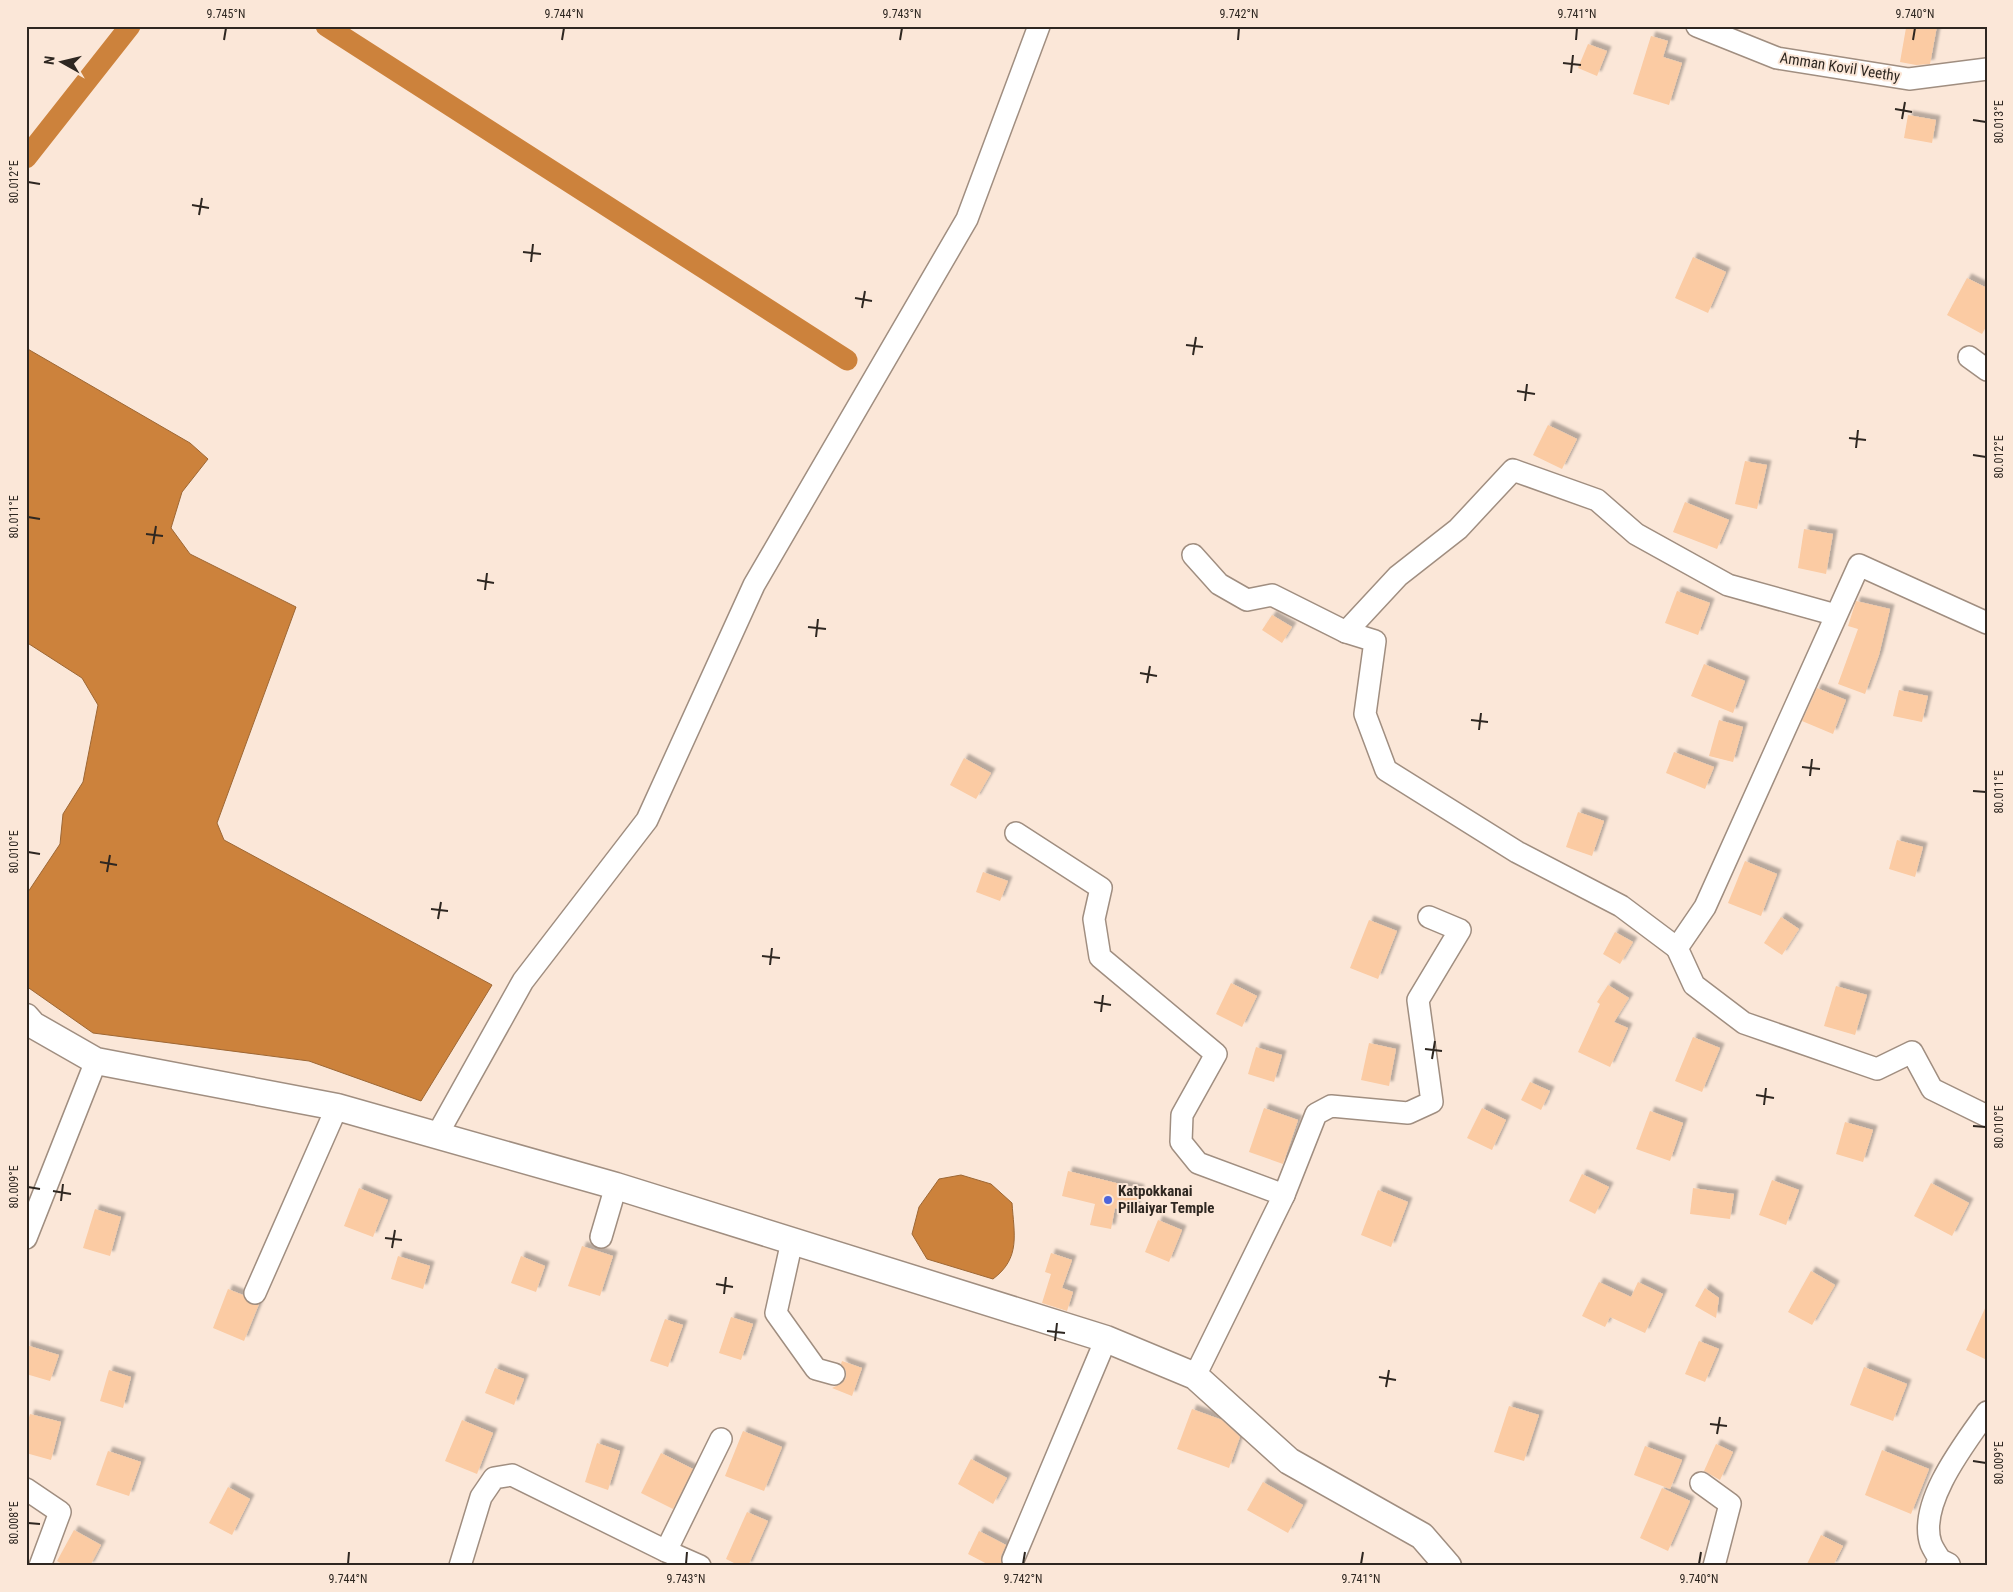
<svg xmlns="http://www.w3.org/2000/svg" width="2013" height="1592" font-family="'Roboto Condensed',sans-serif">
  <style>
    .water { fill: #cc823c; stroke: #9d6734 }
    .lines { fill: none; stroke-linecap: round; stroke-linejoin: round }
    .canal { stroke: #cc823c; stroke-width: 21 }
    .building { fill: #fbcba3; filter: url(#shadow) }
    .minor-casing { stroke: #a08e80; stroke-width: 24 }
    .tertiary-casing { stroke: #a08e80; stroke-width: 29 }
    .minor { stroke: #fff; stroke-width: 21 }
    .tertiary { stroke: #fff; stroke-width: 26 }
    .ticks { fill: none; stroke: #2e2721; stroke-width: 2 }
    .poi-dot { fill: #4e65da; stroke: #fbe7d8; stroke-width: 2 }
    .labels { text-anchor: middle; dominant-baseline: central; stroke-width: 4; stroke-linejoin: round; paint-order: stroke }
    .street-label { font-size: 15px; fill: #2e2721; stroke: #fbe7d8 }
    .poi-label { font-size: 15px; font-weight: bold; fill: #2e2721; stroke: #fbe7d8; text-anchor: start }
    .neatline { fill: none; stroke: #2e2721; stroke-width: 2 }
    .ticks-label { font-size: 12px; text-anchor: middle; fill: #2e2721 }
  </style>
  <defs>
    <filter id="shadow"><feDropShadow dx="4.5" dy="-4.5" stdDeviation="1" flood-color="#0004"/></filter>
  </defs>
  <rect width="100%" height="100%" fill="#fbe7d8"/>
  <g class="water">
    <polygon points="26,348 190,443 208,459 182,492 171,528 190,554 296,607 217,823 224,840 492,985 421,1101 309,1061 93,1033 26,986 26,895 60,844 63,814 83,782 98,705 82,678 26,642"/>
    <path d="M961 1175 991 1184 1012 1203C1014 1234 1021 1258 993 1279L927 1259 912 1234 919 1207 939 1179Z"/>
  </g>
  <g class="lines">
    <g class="canal">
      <polyline points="326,26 847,360"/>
      <polyline points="26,158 130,26"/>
    </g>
  </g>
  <g class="building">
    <polygon points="1915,26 1937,26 1930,64 1916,65 1900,62 1906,28 1915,29"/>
    <polygon points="1651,36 1668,41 1663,57 1682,63 1669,105 1633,94"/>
    <polygon points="1588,44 1607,51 1597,76 1578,68"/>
    <polygon points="1908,115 1936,120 1932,143 1904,138"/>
    <polygon points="1693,257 1726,272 1708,313 1675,298"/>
    <polygon points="1967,278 1987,288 1987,325 1982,334 1947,315"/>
    <polygon points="1548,425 1577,439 1562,469 1533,455"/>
    <polygon points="1745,461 1767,465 1757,509 1735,504"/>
    <polygon points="1685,502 1729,520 1717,549 1673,532"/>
    <polygon points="1804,529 1833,534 1826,574 1798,568"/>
    <polygon points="1677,591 1710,603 1698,635 1665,623"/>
    <polygon points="1856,601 1890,609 1879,655 1865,694 1838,684 1858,629 1848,626"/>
    <polygon points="1272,615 1292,627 1282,643 1262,630"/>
    <polygon points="1704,664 1745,681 1733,713 1691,696"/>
    <polygon points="1817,688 1846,700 1833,734 1802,721"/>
    <polygon points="1899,690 1928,696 1922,722 1893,716"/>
    <polygon points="1719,720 1743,727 1733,762 1709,756"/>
    <polygon points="1674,752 1714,767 1705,789 1666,773"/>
    <polygon points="964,758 991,773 976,799 950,785"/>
    <polygon points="1578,812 1604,821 1592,856 1566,847"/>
    <polygon points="1897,840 1923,847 1915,877 1889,869"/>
    <polygon points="1745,861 1777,874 1761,916 1728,903"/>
    <polygon points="983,872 1008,881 1000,901 976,892"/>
    <polygon points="1781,917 1799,929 1782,955 1764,943"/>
    <polygon points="1369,920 1397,931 1378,979 1350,968"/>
    <polygon points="1615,932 1633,942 1620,964 1603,954"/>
    <polygon points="1231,983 1257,996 1242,1027 1216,1014"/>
    <polygon points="1608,985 1629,998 1614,1022 1628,1028 1610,1067 1578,1052 1600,1004 1597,1002"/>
    <polygon points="1836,986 1867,995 1855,1035 1824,1026"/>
    <polygon points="1693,1037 1720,1048 1702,1092 1675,1081"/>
    <polygon points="1369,1043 1396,1049 1389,1086 1361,1080"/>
    <polygon points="1256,1047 1282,1055 1274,1082 1248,1074"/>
    <polygon points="1530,1082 1550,1091 1541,1110 1521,1100"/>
    <polygon points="1264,1108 1298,1120 1283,1164 1249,1152"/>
    <polygon points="1482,1108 1506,1120 1492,1150 1467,1138"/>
    <polygon points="1650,1111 1683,1123 1670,1161 1636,1149"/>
    <polygon points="1845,1122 1873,1130 1863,1162 1836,1154"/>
    <polygon points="1068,1171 1140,1189 1134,1213 1115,1208 1111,1229 1090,1225 1095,1204 1062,1196"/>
    <polygon points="1582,1174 1609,1187 1595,1214 1569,1201"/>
    <polygon points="1772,1180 1799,1190 1786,1225 1759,1215"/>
    <polygon points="1931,1183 1969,1203 1952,1236 1914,1216"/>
    <polygon points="359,1188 388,1200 373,1237 344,1226"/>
    <polygon points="1693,1188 1734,1194 1730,1219 1690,1214"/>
    <polygon points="1378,1190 1408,1202 1391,1247 1361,1235"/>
    <polygon points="95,1209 121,1217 110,1256 83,1248"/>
    <polygon points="1158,1220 1182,1230 1169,1262 1145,1252"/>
    <polygon points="582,1246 613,1256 600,1296 568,1286"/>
    <polygon points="1051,1253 1072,1260 1062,1288 1073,1292 1067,1311 1042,1303 1051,1274 1045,1272"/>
    <polygon points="398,1256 430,1266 423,1289 391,1279"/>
    <polygon points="521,1256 545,1266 536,1292 511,1283"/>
    <polygon points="1811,1271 1835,1285 1812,1325 1788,1312"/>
    <polygon points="1599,1282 1631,1297 1638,1282 1663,1294 1645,1333 1610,1317 1605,1327 1582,1316"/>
    <polygon points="1705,1288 1719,1298 1716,1318 1695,1306"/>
    <polygon points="228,1289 243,1295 250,1304 259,1304 244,1341 213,1328"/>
    <polygon points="1987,1304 1987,1360 1966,1350"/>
    <polygon points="731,1317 753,1324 741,1360 719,1353"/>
    <polygon points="665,1319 683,1325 668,1367 650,1361"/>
    <polygon points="1699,1341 1719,1349 1705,1382 1685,1374"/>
    <polygon points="26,1345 59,1355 50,1381 26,1374"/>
    <polygon points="842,1361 862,1368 852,1396 832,1388 842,1383 846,1378 846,1371 841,1364"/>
    <polygon points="1864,1367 1907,1384 1893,1421 1850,1405"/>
    <polygon points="495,1368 524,1379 514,1405 485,1393"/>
    <polygon points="109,1370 131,1377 123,1408 100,1401"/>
    <polygon points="1509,1406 1539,1415 1524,1461 1494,1452"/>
    <polygon points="1192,1409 1222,1420 1240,1437 1229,1468 1177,1449"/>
    <polygon points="30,1414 61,1422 51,1460 26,1453 26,1428"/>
    <polygon points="462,1420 493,1433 477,1474 445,1461"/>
    <polygon points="743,1431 782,1447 764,1491 725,1476"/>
    <polygon points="597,1443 620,1451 608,1490 585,1482"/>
    <polygon points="1716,1444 1733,1452 1720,1480 1704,1471"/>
    <polygon points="1645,1446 1682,1460 1670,1489 1634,1475"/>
    <polygon points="1882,1450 1929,1469 1911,1514 1865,1495"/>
    <polygon points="108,1451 141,1462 129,1496 96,1485"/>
    <polygon points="661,1453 693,1469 673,1509 641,1493"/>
    <polygon points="971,1459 1007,1478 993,1504 958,1484"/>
    <polygon points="1263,1482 1303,1505 1288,1533 1247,1510"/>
    <polygon points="228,1487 250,1499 232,1535 209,1523"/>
    <polygon points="1662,1488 1690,1501 1668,1551 1640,1538"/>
    <polygon points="747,1512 768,1521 748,1566 740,1566 726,1559"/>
    <polygon points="74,1530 101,1545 90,1566 66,1566 57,1561"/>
    <polygon points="979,1531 1006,1545 1001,1556 1002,1566 991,1566 968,1554"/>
    <polygon points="1821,1535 1843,1546 1833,1566 1806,1566"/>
  </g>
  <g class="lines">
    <defs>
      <g id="minor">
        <polyline points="1697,26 1777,58 1909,79 1987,69"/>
        <polyline points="1969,357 1987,370"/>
        <polyline points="1193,555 1219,584 1247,600 1272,595 1346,632 1375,641 1365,714 1386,770 1517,852 1621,906 1677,948"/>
        <polyline points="1987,623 1859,565 1705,907 1677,948 1694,985 1744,1023 1877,1069 1912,1052 1932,1089 1987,1116"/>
        <polyline points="1346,632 1398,576 1458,529 1513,470 1597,500 1636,534 1728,585 1836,615"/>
        <polyline points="1016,833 1101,888 1094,919 1100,957 1216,1054 1182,1115 1181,1142 1198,1163 1284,1195 1195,1376"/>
        <polyline points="437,1135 523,981 647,820 754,585 967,219 1039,26"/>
        <polyline points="1284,1195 1316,1114 1331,1106 1408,1113 1432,1102 1418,1000 1460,930 1429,917"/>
        <polyline points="601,1237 616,1186"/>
        <polyline points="26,1238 96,1061"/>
        <polyline points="792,1241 776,1313 816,1369 834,1374"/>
        <polyline points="255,1293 337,1107"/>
        <polyline points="1701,1483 1730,1504 1714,1566"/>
        <polyline points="26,1489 60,1512 40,1566"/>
        <polyline points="666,1551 700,1566"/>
        <polyline points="1013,1560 1106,1339"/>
        <path d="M1943 1564C1939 1558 1934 1551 1931 1544 1917 1504 1965 1443 1987 1412"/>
        <polyline points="460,1566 481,1497 494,1478 512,1475 666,1551 721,1439"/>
      </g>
      <g id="tertiary">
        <polyline points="26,1017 33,1025 96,1061 337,1107 616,1186 1106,1339 1195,1376 1289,1461 1422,1536 1448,1566"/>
        <polyline points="1939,1566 1943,1564 1947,1566"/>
      </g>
    </defs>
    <use href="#minor" class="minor-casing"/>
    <use href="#tertiary" class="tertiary-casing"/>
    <use href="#minor" class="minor"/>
    <use href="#tertiary" class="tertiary"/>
  </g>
  <path class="ticks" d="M224 40 226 28M562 40 564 28M900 40 902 28M1238 40 1239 28M1576 40 1577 28M1913 40 1915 28M1563 63 1581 65M1571 73 1573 55M1895 109 1912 112M1902 119 1905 102M1973 120 1986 122M28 182 40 184M192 205 209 208M199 215 202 198M523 252 541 254M531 262 533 244M855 298 872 301M862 308 865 291M1186 345 1203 347M1193 355 1196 337M1517 391 1535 394M1525 401 1527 384M1849 438 1866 440M1856 448 1858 430M1973 455 1986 457M28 517 40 519M146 534 163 536M153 544 156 526M477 580 494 583M485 590 487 573M808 627 826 629M816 637 818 619M1140 673 1157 676M1147 683 1150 666M1471 720 1488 722M1479 730 1481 713M1802 767 1820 769M1810 776 1812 759M1973 791 1986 792M28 852 40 854M100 862 117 865M107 872 110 855M431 909 448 911M438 919 441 902M762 956 780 958M770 965 772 948M1094 1002 1111 1005M1101 1012 1103 995M1425 1049 1442 1051M1432 1059 1435 1041M1756 1095 1774 1098M1764 1105 1766 1088M1973 1126 1986 1127M28 1187 40 1189M53 1191 71 1194M61 1201 63 1184M385 1238 402 1240M392 1248 395 1230M716 1284 733 1287M724 1294 726 1277M1047 1331 1065 1333M1055 1341 1057 1323M1379 1377 1396 1380M1386 1387 1389 1370M1710 1424 1727 1426M1717 1434 1720 1417M1973 1461 1986 1463M28 1523 40 1524M348 1564 349 1552M686 1564 687 1552M1023 1564 1025 1552M1361 1564 1363 1552M1699 1564 1701 1552"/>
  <circle class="poi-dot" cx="1108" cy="1200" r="5"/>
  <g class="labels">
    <g class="street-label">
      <text transform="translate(1840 67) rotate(9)">Amman Kovil Veethy</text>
    </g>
    <g class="poi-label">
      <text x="1118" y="1191">Katpokkanai<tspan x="1118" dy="17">Pillaiyar Temple</tspan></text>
    </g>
  </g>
  <rect width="2013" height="1592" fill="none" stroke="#fbe7d8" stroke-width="55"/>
  <g transform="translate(62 62) rotate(278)" stroke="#fbe7d8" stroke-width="4" paint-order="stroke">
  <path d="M0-4L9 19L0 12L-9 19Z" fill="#2e2721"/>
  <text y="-8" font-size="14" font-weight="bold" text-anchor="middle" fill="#2e2721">N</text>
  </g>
  <rect x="28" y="28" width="1958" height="1536" class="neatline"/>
  <g class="ticks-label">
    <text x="226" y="18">9.745°N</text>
    <text x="564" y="18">9.744°N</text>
    <text x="902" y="18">9.743°N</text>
    <text x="1239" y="18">9.742°N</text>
    <text x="1577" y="18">9.741°N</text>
    <text x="1915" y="18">9.740°N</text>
    <text transform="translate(1999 122) rotate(-90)" y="4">80.013°E</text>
    <text transform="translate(14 182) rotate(-90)" y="4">80.012°E</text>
    <text transform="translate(1999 457) rotate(-90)" y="4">80.012°E</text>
    <text transform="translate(14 517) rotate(-90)" y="4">80.011°E</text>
    <text transform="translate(1999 792) rotate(-90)" y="4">80.011°E</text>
    <text transform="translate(14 852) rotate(-90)" y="4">80.010°E</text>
    <text transform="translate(1999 1127) rotate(-90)" y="4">80.010°E</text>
    <text transform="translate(14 1187) rotate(-90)" y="4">80.009°E</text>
    <text transform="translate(1999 1463) rotate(-90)" y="4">80.009°E</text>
    <text transform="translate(14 1523) rotate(-90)" y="4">80.008°E</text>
    <text x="348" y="1583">9.744°N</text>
    <text x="686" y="1583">9.743°N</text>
    <text x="1023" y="1583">9.742°N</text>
    <text x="1361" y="1583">9.741°N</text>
    <text x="1699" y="1583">9.740°N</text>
  </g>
</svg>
